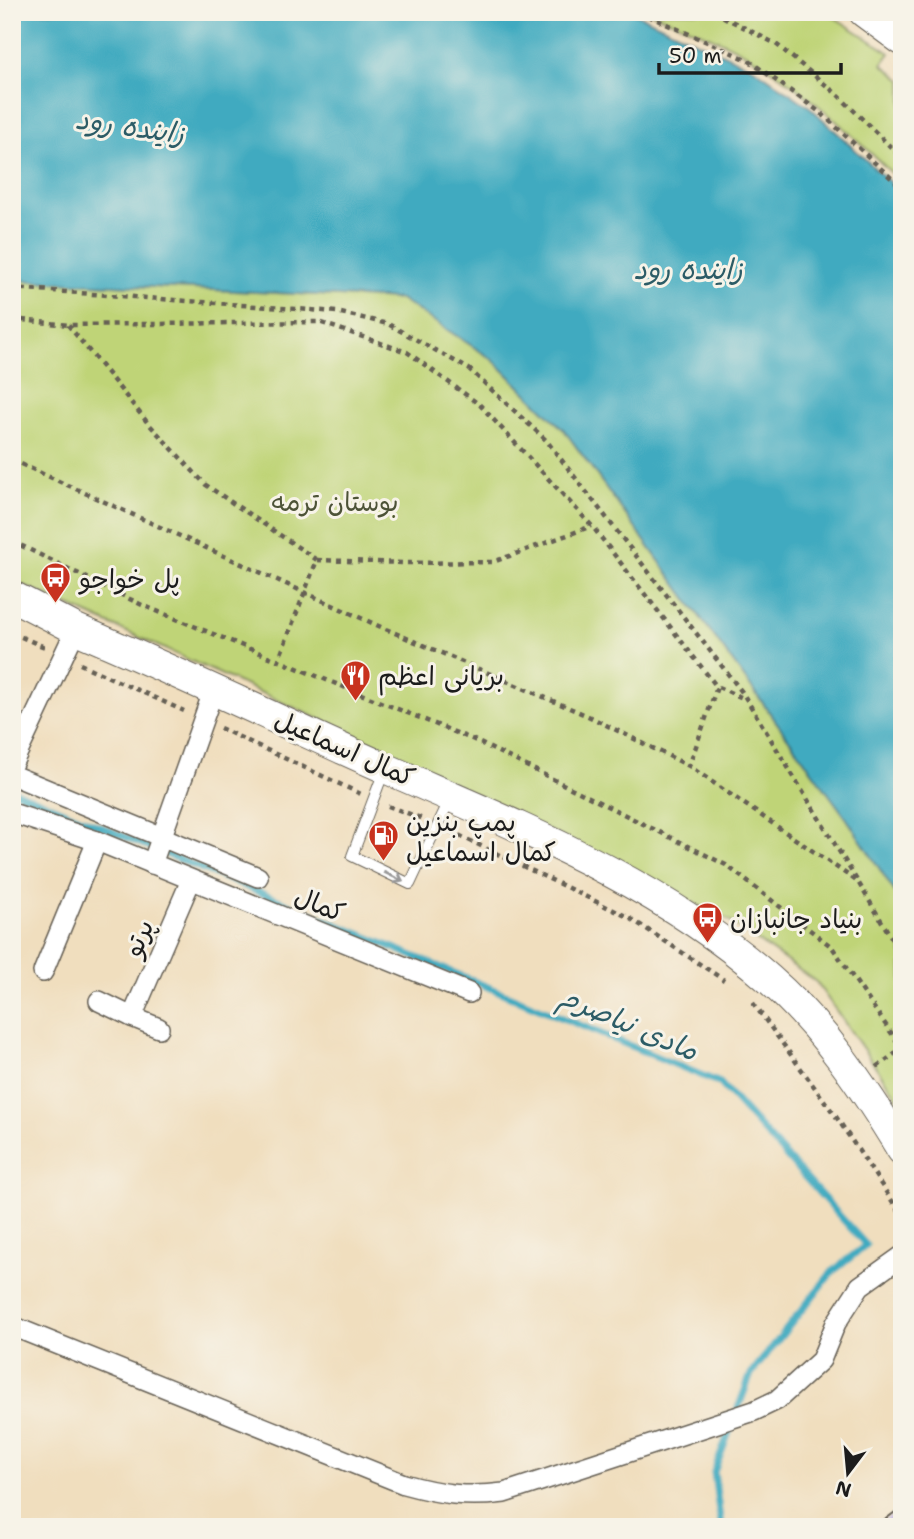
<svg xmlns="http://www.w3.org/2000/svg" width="914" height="1539" font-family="'Shantell Sans','Playpen Sans Arabic',sans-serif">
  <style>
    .green { fill: #bfd477; stroke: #6e784a; stroke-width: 2 }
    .water { fill: #40aac0; stroke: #2e636e; stroke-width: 2 }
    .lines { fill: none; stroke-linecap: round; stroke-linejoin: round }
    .stream { stroke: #40aac0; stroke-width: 7 }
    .building { fill: #ae9ddc }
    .service-casing { stroke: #666055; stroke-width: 12 }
    .minor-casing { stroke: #666055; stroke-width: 22 }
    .primary-casing { stroke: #666055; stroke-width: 32 }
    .path { stroke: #666055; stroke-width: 4.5; stroke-dasharray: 5 5; stroke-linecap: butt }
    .service { stroke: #fff; stroke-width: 10 }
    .minor { stroke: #fff; stroke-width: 19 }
    .primary { stroke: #fff; stroke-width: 30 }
    .oneway { stroke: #999 }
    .labels { text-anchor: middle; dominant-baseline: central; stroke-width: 6; stroke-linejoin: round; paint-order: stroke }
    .park-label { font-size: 26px; fill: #4d5337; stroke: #f7f3e8 }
    .poi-label { font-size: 26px; fill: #1c1c1c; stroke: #f7f3e8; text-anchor: start }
    .street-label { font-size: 26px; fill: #1c1c1c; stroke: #f7f3e8 }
    .water-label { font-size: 28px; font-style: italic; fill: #2c5c66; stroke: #f7f3e8 }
  </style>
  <rect width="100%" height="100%" fill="#f7f3e8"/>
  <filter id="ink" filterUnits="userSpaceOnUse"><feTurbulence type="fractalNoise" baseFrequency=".0143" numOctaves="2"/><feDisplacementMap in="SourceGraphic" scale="14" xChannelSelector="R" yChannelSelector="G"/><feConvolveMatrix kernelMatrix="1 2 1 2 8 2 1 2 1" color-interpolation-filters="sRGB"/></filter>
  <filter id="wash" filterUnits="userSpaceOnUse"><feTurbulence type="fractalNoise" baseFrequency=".00686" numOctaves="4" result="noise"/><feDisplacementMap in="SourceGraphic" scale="28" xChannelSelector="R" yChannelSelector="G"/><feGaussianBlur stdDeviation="1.57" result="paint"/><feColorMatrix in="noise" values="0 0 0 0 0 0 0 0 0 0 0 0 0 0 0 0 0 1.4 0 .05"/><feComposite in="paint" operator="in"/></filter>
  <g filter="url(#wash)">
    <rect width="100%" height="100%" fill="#f0debe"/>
    <g class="green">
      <path d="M649 12H826L890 53 882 64 902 80V183C852 135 800 83 739 50 710 35 679 24 649 12Z"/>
      <polygon points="12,280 400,299 492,359 564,430 847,819 902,903 902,1104 816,982 728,920 377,745 12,580"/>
    </g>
    <polygon class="water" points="12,12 632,12 754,68 811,108 902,194 902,903 847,819 564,430 492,359 400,299 12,280"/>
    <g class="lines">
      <polyline class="stream" points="12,790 720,1083 866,1245 832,1272 751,1374 714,1472 721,1527"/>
    </g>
    <g id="blocks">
      <polygon class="building" points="902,1507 902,1527 875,1527"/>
    </g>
  </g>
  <g filter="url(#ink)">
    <use href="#blocks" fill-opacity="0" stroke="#666055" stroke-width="2"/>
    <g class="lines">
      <defs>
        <polyline id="service" points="384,771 352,856 410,884 449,801"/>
        <g id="minor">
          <polyline points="12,765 76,629"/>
          <polyline points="12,775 258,877"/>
          <polyline points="12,813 97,841 469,993"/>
          <polyline points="152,864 214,689"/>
          <polyline points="43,972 97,841"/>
          <polyline points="99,1001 132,1017"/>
          <polyline points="159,1028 132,1017 191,880"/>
          <path d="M12 1326 404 1484C440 1494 467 1498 504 1493L754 1411 777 1400 821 1360 836 1323 860 1286 902 1256"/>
        </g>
        <g id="primary">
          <polyline points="864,12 902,40"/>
          <path d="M12 596 76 629C180 673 282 722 385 768 519 827 658 881 769 979 823 1026 865 1089 902 1150"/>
        </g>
      </defs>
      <use href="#service" class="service-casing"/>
      <use href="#minor" class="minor-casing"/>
      <use href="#primary" class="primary-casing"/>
      <g class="path">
        <polyline points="639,12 748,60 821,113 902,188"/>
        <polyline points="714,12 776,44 838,95 902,158"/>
        <polyline points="12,288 337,312 388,324 469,369 546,440 742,692 858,882"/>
        <polyline points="12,319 68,325 319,322 407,352 480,405 592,526 717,687 689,766"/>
        <polyline points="68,325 147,422 206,485 317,560 279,659"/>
        <polyline points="12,460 381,627 588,716 689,766 858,882 902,955"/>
        <polyline points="12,541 142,605 474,740 726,865 832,947 901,1047"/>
        <polyline points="317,560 405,563 493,562 592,526"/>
        <polyline points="12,633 47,648"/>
        <polyline points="80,664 184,711"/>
        <polyline points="718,687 745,699"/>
        <polyline points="220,728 361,794"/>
        <polyline points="388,806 423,819"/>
        <polyline points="450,831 630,918 724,980"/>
        <polyline points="753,1003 837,1118 902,1216"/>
        <polyline points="877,1067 902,1048"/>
      </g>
      <use href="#service" class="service"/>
      <use href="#minor" class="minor"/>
      <use href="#primary" class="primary"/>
    </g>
    <defs><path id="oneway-shaft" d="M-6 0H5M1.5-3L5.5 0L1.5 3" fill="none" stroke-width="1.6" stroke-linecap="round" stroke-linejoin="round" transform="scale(1.75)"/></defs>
    <use class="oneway" href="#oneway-shaft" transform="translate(394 877) rotate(26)"/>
  </g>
  <defs>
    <symbol id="bus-pin" viewBox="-11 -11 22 30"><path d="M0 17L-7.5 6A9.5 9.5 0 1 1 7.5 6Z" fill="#c8321e" stroke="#f7f3e8"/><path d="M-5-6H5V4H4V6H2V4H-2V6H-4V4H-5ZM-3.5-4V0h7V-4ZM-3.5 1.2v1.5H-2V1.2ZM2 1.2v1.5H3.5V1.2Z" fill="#fff"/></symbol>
    <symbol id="restaurant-pin" viewBox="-11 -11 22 30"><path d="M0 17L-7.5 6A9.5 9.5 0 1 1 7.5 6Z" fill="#c8321e" stroke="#f7f3e8"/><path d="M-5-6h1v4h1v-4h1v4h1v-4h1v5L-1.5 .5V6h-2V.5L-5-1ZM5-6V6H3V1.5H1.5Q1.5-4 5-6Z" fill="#fff"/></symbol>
    <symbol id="fuel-pin" viewBox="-11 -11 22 30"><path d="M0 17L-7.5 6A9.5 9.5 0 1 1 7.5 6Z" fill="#c8321e" stroke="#f7f3e8"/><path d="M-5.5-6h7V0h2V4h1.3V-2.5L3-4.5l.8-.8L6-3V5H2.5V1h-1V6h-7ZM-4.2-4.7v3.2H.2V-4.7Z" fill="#fff"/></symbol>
  </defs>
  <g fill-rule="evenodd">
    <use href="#bus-pin" x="38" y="560" width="35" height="47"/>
    <use href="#restaurant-pin" x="338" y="658" width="35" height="47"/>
    <use href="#fuel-pin" x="366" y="818" width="35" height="47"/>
    <use href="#bus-pin" x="690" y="900" width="35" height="47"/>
  </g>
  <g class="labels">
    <g class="park-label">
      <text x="335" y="501">بوستان ترمه</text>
    </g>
    <g class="poi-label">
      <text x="79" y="578">پل خواجو</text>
      <text x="378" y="675">بریانی اعظم</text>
      <text x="406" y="821">پمپ بنزین<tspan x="406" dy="30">کمال اسماعیل</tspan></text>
      <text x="730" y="918">بنیاد جانبازان</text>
    </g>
    <g class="street-label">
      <text transform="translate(345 748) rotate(24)">کمال اسماعیل</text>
      <text transform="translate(320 904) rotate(22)">کمال</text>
      <text transform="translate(138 938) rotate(-66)">پرتو</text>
    </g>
    <g class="water-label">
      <text transform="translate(130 126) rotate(8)">زاینده رود</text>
      <text x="688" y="269">زاینده رود</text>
      <text transform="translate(629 1023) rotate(23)">مادی نیاصرم</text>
    </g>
  </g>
  <rect width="914" height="1539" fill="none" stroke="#f7f3e8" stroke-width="42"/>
  <g transform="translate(848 1473) rotate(196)" stroke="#f7f3e8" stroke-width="5" paint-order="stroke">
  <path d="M0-5L12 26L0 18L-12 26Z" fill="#1c1c1c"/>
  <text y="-10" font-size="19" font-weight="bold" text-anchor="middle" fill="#1c1c1c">N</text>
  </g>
  <path d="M659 63v10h182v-10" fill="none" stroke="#1c1c1c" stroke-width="3.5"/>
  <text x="669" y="63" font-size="21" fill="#1c1c1c" stroke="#f7f3e8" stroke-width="5" paint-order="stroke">50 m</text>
</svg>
